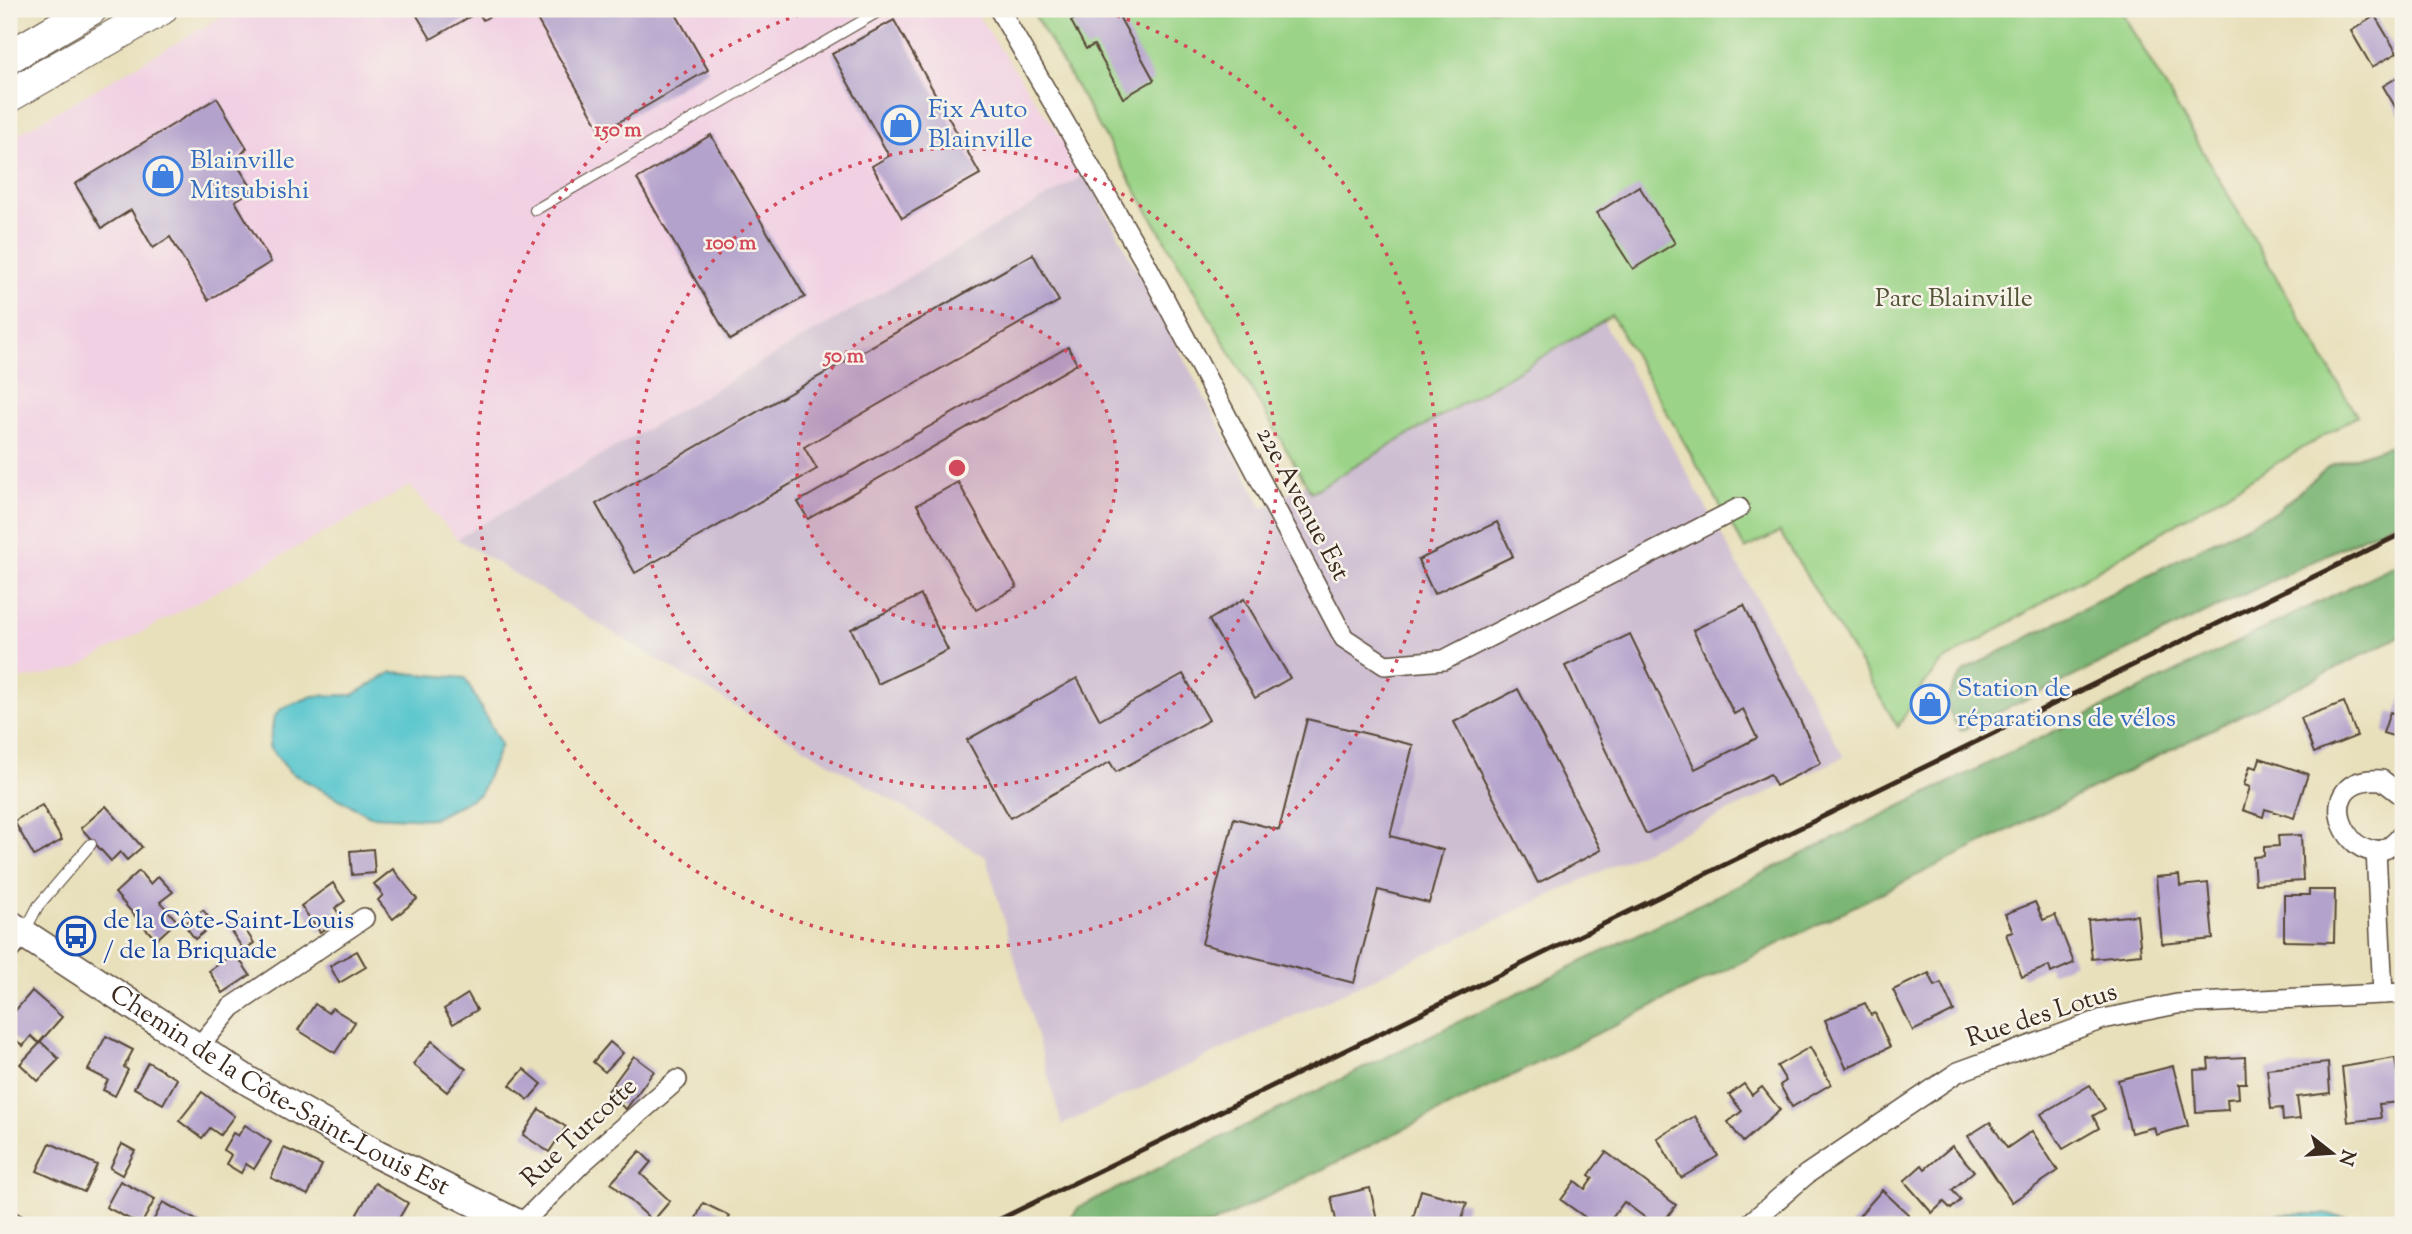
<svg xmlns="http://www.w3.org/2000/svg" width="2412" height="1234" font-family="'Sorts Mill Goudy',serif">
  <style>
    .built { fill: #f1d0e3 }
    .industrial { fill: #cebed1 }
    .green { fill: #9bd488; stroke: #6b7f53; stroke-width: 2 }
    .forest { fill: #7cb674; stroke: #5c7049; stroke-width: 2 }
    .water { fill: #58c6ce; stroke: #4a7876; stroke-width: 2 }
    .building { fill: #b3a2cc }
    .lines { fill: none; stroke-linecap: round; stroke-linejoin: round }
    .lane-casing { stroke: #554536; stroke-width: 12 }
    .street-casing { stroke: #554536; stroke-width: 22 }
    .secondary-casing { stroke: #554536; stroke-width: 31 }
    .primary-casing { stroke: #554536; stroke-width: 34 }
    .lane { stroke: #fff; stroke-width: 10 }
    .street { stroke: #fff; stroke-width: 19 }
    .secondary { stroke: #fff; stroke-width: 28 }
    .primary { stroke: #fff; stroke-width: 32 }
    .rail { stroke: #3b2a1e; stroke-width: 5 }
    .ring { fill: none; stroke: #d1495b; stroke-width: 3.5; stroke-dasharray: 3.5 7 }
    .labels { text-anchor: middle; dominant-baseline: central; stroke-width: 5; stroke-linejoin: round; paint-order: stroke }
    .shop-label { font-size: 26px; fill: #366cbe; stroke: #f7f3e8; text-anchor: start }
    .park-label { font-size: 26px; fill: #535438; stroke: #f7f3e8 }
    .street-label { font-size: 26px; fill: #3b2a1e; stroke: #f7f3e8 }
    .transit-label { font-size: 26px; fill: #164399; stroke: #f7f3e8; text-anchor: start }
    .centre { fill: #d1495b; stroke: #f7f3e8; stroke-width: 3.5 }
    .ring-label { font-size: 21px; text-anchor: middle; font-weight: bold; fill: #d1495b; stroke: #f7f3e8; stroke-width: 5; stroke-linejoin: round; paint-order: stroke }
  </style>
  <rect width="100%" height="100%" fill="#f7f3e8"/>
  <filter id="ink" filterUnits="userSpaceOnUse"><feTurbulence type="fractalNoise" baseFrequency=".0143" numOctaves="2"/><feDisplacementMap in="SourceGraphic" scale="14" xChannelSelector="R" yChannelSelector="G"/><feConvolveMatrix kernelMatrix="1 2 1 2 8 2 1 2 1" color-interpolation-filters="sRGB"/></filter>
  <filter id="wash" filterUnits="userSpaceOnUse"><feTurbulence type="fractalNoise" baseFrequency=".00686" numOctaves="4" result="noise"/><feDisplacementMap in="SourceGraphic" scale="28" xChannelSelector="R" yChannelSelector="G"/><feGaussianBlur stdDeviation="1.57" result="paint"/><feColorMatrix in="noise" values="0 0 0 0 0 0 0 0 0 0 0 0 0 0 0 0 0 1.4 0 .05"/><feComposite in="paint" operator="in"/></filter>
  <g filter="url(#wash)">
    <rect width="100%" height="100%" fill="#e8e0bb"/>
    <polygon class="built" points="235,9 973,9 1086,174 457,539 410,486 74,669 9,682 9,139"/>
    <polygon class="industrial" points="1086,174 1263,508 1602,319 1844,757 1062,1125 986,857 457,539"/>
    <polygon class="green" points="1031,9 2120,9 2357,416 1941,663 1920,689 1898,727 1780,532 1745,549 1612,316 1311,492"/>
    <g class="forest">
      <path d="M2386 447H2403V518L1960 731C1941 700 1945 698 1965 670L2208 544 2275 512 2331 465Z"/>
      <polygon points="2403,561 2403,635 1210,1225 1066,1225 1079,1207"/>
    </g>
    <g class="water">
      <polygon points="392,672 465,678 501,745 480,794 433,819 370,816 291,773 269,747 274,717 282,708 313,696 353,695"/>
      <polygon points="2322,1214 2402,1225 2169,1225 2188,1216"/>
    </g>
    <g id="blocks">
      <g class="building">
        <polygon points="413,9 502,9 483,20 478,12 431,39"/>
        <polygon points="531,9 673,9 708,70 602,132"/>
        <polygon points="1092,9 1115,9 1154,80 1123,98 1094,45 1086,49 1071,21"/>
        <polygon points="2375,16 2397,53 2372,67 2351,31"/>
        <polygon points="894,20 980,174 902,218 872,166 889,156 832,54"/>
        <polygon points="2403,74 2403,120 2383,86"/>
        <polygon points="217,98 247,148 235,161 253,190 235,201 271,262 208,300 170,237 153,248 131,210 102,228 75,184"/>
        <polygon points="711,135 805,297 730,340 637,179"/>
        <polygon points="1639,186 1675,243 1633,269 1597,213"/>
        <polygon points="1033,254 1059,301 804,447 817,469 635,573 596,504"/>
        <polygon points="1068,347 1077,364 808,519 798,502"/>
        <polygon points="958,482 1017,587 976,610 917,505"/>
        <polygon points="1497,522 1513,556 1434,594 1418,560"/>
        <polygon points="921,595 948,650 878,684 851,629"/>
        <polygon points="1244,599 1290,678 1255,698 1209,620"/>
        <polygon points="1744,605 1821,763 1776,786 1770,774 1646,834 1565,666 1630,634 1695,769 1757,738 1743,709 1734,714 1693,630"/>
        <polygon points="1183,674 1209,720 1116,772 1110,762 1010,818 967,740 1077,678 1100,720"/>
        <polygon points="1518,689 1601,850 1538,883 1454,722"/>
        <polygon points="2403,693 2403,739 2383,733 2390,712 2396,714"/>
        <polygon points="2344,702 2357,736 2314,753 2301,718"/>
        <polygon points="1307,719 1413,745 1390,836 1443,850 1429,903 1378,890 1354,983 1202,944 1234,818 1279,830"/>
        <polygon points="2260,758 2308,774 2294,818 2265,809 2263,817 2243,810 2250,787 2244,785 2250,766 2257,768"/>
        <polygon points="42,805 62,840 34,856 14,821"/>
        <polygon points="106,806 142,847 127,860 120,852 111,861 81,828"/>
        <polygon points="2301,835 2303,881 2255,884 2253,857 2264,856 2264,847 2279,846 2278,836"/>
        <polygon points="373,849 375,873 352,875 350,851"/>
        <polygon points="393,869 417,899 393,919 378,900 383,895 374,884"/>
        <polygon points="139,871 150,884 158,876 173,892 160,902 177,921 156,940 115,893"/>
        <polygon points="2179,875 2180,886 2208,883 2213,939 2162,944 2156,877"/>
        <polygon points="333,883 345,901 335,908 341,917 320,932 301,906"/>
        <polygon points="2309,890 2335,890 2334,942 2284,941 2284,895 2309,895"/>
        <polygon points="2035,902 2043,920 2055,915 2074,963 2051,973 2049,966 2022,977 2006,934 2013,932 2005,914"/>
        <polygon points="203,910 214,924 195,939 184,924"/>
        <polygon points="2137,915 2141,954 2092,959 2088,920"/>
        <polygon points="237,917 254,943 244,950 226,924"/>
        <polygon points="357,951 366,967 339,983 330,966"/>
        <polygon points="235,953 250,975 223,993 209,971"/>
        <polygon points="1929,973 1935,986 1941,983 1954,1011 1913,1031 1893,990"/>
        <polygon points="32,991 62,1017 39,1043 31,1036 23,1046 9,1034 9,1018"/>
        <polygon points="468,994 477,1010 453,1024 444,1009"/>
        <polygon points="1865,1003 1871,1015 1875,1013 1890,1047 1846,1068 1825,1020"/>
        <polygon points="315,1004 328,1013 332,1008 355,1022 335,1053 298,1030"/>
        <polygon points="106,1036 133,1050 124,1067 128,1070 115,1096 103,1090 108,1080 88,1070"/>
        <polygon points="432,1041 466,1069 447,1092 413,1064"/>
        <polygon points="41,1042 59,1059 38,1081 20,1064"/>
        <polygon points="610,1042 623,1053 605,1072 593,1062"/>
        <polygon points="1810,1047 1831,1084 1792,1107 1780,1085 1786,1081 1777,1066"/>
        <polygon points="634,1056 654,1071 626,1109 606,1094"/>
        <polygon points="2245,1057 2246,1083 2238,1083 2239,1098 2227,1099 2228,1110 2196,1112 2194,1070 2209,1069 2208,1059"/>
        <polygon points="2395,1058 2401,1102 2379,1104 2381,1118 2348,1122 2342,1067"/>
        <polygon points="148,1062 177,1079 163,1104 134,1088"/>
        <polygon points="2328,1063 2330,1093 2297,1097 2300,1119 2283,1121 2282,1108 2271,1109 2267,1069"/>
        <polygon points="2173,1066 2188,1126 2156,1135 2154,1127 2131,1133 2118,1080"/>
        <polygon points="524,1069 542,1084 528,1100 510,1085"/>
        <polygon points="1744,1084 1752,1095 1762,1087 1780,1110 1743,1142 1728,1122 1742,1111 1729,1095"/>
        <polygon points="2090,1085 2105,1109 2093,1116 2099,1128 2063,1149 2041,1114"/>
        <polygon points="202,1092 234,1116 220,1135 210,1128 202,1138 179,1121"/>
        <polygon points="539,1109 566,1127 549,1152 523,1135"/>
        <polygon points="1695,1116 1718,1156 1681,1178 1657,1138"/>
        <polygon points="1990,1122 2007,1148 2032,1131 2058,1171 2012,1202 1968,1136"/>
        <polygon points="245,1125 271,1142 254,1169 246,1164 241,1173 226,1164 231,1155 223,1150 233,1133 238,1136"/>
        <polygon points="50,1143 97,1165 84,1192 37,1171"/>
        <polygon points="122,1144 135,1151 122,1175 110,1168"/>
        <polygon points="1952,1146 1974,1171 1952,1190 1961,1200 1951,1209 1944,1202 1932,1213 1904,1181 1922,1165 1925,1169"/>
        <polygon points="284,1148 322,1165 308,1195 271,1178"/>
        <polygon points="640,1151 651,1162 641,1174 670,1201 653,1221 611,1183"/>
        <polygon points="1606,1152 1676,1205 1661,1225 1655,1225 1624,1202 1607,1225 1596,1225 1561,1200 1575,1181 1585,1189 1593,1178 1589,1175"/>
        <polygon points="120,1181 155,1199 141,1225 106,1207"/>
        <polygon points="375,1183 408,1203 395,1225 376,1225 357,1214"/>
        <polygon points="1370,1188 1378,1224 1337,1225 1331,1197"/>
        <polygon points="1421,1190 1467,1203 1460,1225 1411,1225"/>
        <polygon points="1882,1190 1909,1215 1900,1225 1851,1225"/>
        <polygon points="163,1202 205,1225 151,1225"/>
        <polygon points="703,1203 730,1216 726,1225 693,1225"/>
      </g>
    </g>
  </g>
  <g filter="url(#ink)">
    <use href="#blocks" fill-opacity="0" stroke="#554536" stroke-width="2"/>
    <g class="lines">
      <defs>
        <g id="lane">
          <polyline points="535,210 883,9"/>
          <polyline points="24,933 38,906 91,844"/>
        </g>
        <g id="street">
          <polyline points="999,9 1145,262 1344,638 1385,665 1444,660 1739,508"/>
          <path d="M2403 796 2382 780C2297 774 2359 896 2403 833"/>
          <polyline points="2376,850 2383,994"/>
          <polyline points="9,951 23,934"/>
          <polyline points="197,1049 232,1007 364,918"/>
          <polyline points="9,1220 18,1225"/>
          <polyline points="520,1225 583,1162 677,1080"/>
          <polyline points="1748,1225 1807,1174 1958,1072 2103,1019 2177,1004 2403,993"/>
        </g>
        <g id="secondary">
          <path id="s1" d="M9 924 250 1082 375 1153 520 1225"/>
        </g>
        <g id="primary">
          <polyline points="9,57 91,9"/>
          <polyline points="9,96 161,9"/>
        </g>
      </defs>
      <use href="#lane" class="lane-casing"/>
      <use href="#street" class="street-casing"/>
      <use href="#secondary" class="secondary-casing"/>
      <use href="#primary" class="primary-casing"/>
      <use href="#lane" class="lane"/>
      <use href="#street" class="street"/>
      <use href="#secondary" class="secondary"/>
      <use href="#primary" class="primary"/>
      <polyline class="rail" points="988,1225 2403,533"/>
    </g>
  </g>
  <circle cx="957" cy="468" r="160" fill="#d1495b" fill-opacity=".12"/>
  <g class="ring">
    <circle cx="957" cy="468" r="160"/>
    <circle cx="957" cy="468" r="320"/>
    <path d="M1097 9A480 480 0 1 1 817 9"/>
  </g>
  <defs>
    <symbol id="shop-ring" viewBox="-11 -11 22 22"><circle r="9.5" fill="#f7f3e8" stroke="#3f7fe0" stroke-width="1.5"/><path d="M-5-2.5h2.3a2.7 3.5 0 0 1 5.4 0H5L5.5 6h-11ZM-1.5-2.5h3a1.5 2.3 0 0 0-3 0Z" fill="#3f7fe0"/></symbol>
    <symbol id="bus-ring" viewBox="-11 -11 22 22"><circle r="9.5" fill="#f7f3e8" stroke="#1a4fb4" stroke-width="1.5"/><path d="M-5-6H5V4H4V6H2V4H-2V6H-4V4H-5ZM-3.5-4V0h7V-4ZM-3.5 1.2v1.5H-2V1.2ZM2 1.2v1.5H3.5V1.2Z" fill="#1a4fb4"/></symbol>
  </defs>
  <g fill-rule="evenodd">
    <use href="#shop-ring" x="879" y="103" width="44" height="44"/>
    <use href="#shop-ring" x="141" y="154" width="44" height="44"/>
    <use href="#shop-ring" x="1908" y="682" width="44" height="44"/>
    <use href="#bus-ring" x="54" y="914" width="44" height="44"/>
  </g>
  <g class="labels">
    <g class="shop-label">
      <text x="928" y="110">Fix Auto<tspan x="928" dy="30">Blainville</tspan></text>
      <text x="190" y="161">Blainville<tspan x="190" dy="30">Mitsubishi</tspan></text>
      <text x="1957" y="689">Station de<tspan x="1957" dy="30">réparations de vélos</tspan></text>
    </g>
    <g class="park-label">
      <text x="1954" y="299">Parc Blainville</text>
    </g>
    <g class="street-label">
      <text transform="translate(1302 504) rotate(62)">22e Avenue Est</text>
      <text transform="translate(2042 1016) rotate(-18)">Rue des Lotus</text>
      <text stroke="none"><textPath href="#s1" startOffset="318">Chemin de la Côte-Saint-Louis Est</textPath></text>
      <text transform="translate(580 1133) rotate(-43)">Rue Turcotte</text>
    </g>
    <g class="transit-label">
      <text x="103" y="921">de la Côte-Saint-Louis<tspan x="103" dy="30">/ de la Briquade</tspan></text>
    </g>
  </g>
  <circle cx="957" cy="468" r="10" class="centre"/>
  <g class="ring-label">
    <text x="618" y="136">150 m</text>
    <text x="731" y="249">100 m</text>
    <text x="844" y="362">50 m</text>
  </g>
  <rect width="2412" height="1234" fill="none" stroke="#f7f3e8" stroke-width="35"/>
  <g transform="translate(2332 1153) rotate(107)" stroke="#f7f3e8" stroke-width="5" paint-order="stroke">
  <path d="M0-5L12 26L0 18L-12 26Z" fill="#3b2a1e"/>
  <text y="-10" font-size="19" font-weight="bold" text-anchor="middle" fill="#3b2a1e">N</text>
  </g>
</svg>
